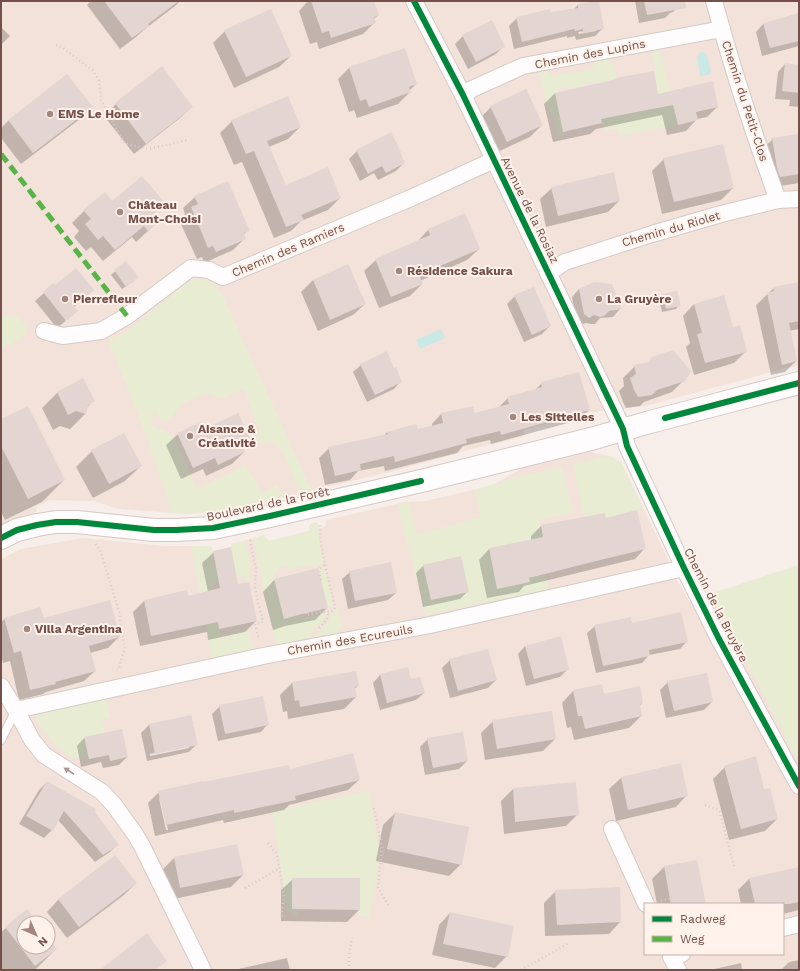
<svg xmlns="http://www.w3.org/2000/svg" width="800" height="971" font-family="'Work Sans',sans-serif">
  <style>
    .residential { fill: #f2e2d9; fill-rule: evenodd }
    .green { fill: #e8ecd3 }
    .water { fill: #cae8e5 }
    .shadow { fill: #0003; fill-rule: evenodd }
    .building { fill: #e3d5d1 }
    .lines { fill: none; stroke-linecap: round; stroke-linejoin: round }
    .lane-casing { stroke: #d6cac6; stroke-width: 10 }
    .street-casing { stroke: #d6cac6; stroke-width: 18 }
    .secondary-casing { stroke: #d6c9c6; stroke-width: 24 }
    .path { stroke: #d8ccc9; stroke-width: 2.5; stroke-dasharray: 1 3; stroke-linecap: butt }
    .lane { stroke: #fefcfc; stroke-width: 8 }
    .street { stroke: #fefcfc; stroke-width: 16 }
    .secondary { stroke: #fefcfc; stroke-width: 22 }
    .quiet { stroke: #59b447; stroke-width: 5; stroke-dasharray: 10 5; stroke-linecap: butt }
    .cycleway-casing { stroke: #fff2ea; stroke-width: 8 }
    .cycleway { stroke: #00873e; stroke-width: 6 }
    .oneway { fill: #ac9491 }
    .poi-dot { fill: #a28781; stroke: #fff2ea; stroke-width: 1.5 }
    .labels { text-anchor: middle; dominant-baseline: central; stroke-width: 4; stroke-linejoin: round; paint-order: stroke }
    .street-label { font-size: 12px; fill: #754f49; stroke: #fff2ea }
    .poi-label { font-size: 12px; font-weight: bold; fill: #754f49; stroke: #fff2ea; text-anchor: start }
  </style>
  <rect width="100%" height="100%" fill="#f7eee9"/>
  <g class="residential">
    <polygon points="1,1 799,1 799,365 645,406 587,413 523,430 525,436 469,450 394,471 243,507 188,514 118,509 95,501 50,500 37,506 36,512 1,524"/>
    <path d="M590 452 612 457 621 462 662 547 678 582 689 601 799 565V970H1V559L21 549 83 538 164 546H211L213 551 231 548V544L264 535 269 541 325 527 327 520 405 502 425 501 491 486 523 468ZM645 904H783V954H645ZM24 923H48V947H24Z"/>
  </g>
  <g class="green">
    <path d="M659 46 678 125 619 136 616 129 605 131 602 123 594 84H596L595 81 584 83V86L570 89 569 87 558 89 559 92 555 93 564 135 558 136 556 123 549 111 544 95 539 71 548 70 553 76 593 69V59C601 59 609 57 614 65L624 115 661 108 654 71 656 67 652 54 656 47Z"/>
    <path d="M203 279 214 284 222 294 312 491 300 493 284 454 274 443 256 442 258 428 244 389 222 398 205 393 182 404 170 419 161 420 154 412 151 425 173 435 197 488 245 466 253 476 261 493 277 485 283 497C247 506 209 515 172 513L145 433 108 340 127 331 178 290 192 280Z"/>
    <path d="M8 315 18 316C21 320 26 325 27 329 30 337 7 346 1 349V317Z"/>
    <polygon points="607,456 621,462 643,509 599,520 594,561 573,465"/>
    <polygon points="562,467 573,512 539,520 545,551 540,553 549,589 426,615 397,504 409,502 417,534 477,518 481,518 478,504 474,490 521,476"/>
    <polygon points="318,522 320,547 333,604 328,608 319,572 322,569 321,564 288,569 287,566 278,569 278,572 273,575 284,619 298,615 303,618 324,614 326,616 322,622 311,633 310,639 276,645 253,538 264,535 269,541 309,532 309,525 313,523"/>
    <polygon points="246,540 251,566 249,582 246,583 245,576 213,583 214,589 211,591 221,636 249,630 254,650 212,659 191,546 211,546 213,551 231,548 231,544"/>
    <polygon points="799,565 799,763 711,594"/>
    <polygon points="338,608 343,627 339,628 339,632 315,637 314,635 322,628 330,619 330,614"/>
    <polygon points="103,697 107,703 110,718 102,719 105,733 84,738 88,756 73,759 58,748 35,720 36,712"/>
    <polygon points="369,791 379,850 376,880 369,917 360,916 360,878 293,878 292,909 297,909 298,916 287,910 272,811"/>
  </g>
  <g class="water">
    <polygon points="701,52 705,53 705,55 707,54 711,74 700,76 697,56 699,56 699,53"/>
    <polygon points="441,329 445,338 420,349 416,340"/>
  </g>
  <g class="shadow">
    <polygon points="91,1 180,1 175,6 145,29 136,37 120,49 87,5"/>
    <polygon points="308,1 373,1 378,15 373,20 374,23 363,34 319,49 317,42 310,44 299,11"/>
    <polygon points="635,1 680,1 681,4 673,12 670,13 665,18 639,23"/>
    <path d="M578 5 603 28 595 36 576 40 575 36 567 38V36L514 49 509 26 517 18 574 9ZM596 29V31L579 34 578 32Z"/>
    <polygon points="799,14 799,46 762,56 756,32 763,24"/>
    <polygon points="1,27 10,36 1,45"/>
    <polygon points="225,31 291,56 279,67 234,88 213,43"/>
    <polygon points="463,36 504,46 496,54 468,69 455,44"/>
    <polygon points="785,64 799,66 799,107 789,106 790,100 775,99 778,72"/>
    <polygon points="162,68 192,107 180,118 134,154 104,116 116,104"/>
    <polygon points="349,68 416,84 410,90 410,92 398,104 357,118 354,110 349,112 338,79"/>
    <polygon points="67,76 91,107 80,119 21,164 1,138 1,128 8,121"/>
    <polygon points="525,90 542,125 530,137 495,153 479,119 491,107"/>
    <polygon points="555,93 658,95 717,107 707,117 697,119 686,131 667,135 662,115 596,129 590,134 553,142 544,104"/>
    <polygon points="232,121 300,127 288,139 269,147 285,187 340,198 328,210 301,221 291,231 274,238 242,162 234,165 220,133"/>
    <polygon points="799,135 799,183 768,188 761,150 773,139"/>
    <polygon points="357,151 404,163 396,171 378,180 374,173 360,181 349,159"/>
    <polygon points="664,159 733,188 721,200 662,214 652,171"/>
    <polygon points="552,188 619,201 608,212 546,227 540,199"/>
    <polygon points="195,197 248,230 243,235 245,238 233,250 204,263 202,257 197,259 179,220 185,214 183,208"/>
    <polygon points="112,203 164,203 153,214 159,221 147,232 136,242 132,237 103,261 91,247 86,251 74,237 79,231 72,223 84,211"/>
    <polygon points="428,230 479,249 467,260 420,281 422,284 410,296 379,308 364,271 376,260 417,242"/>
    <polygon points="126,262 134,281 122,289 111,275"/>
    <polygon points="313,280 365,304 353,315 318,331 301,292"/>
    <polygon points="799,283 799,329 789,331 796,361 785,372 771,375 756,305 774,288"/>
    <polygon points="53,285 93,290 74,307 69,318 57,328 35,301"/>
    <polygon points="579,289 620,309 613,317 600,318 595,324 591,324 586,323 580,325 576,322 572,297"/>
    <polygon points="663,295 679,305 676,309 662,312 659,299"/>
    <polygon points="515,296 550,326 542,334 524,342 507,304"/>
    <polygon points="694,304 732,328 746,351 734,363 694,375 686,347 690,343 683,316"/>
    <polygon points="361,365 394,369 401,381 394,389 367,402 353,372"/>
    <polygon points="635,366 684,380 672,392 644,402 640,406 626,408 623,402 619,391 624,386 623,378"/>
    <polygon points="83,379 93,401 86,408 85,414 70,429 60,426 53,430 42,408 57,393"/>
    <polygon points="542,383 589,410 579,420 491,444 490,440 463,446 457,453 385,471 384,466 358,471 350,480 325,485 319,458 329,448 384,436 387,432 417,431 432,427 432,424 441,414 472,407 474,415 498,408 508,398 534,391"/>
    <polygon points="1,420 64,480 42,502 5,520 1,512"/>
    <polygon points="204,430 250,442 243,450 244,452 232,464 206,476 203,469 181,479 166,445 178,434"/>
    <polygon points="92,451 141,466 125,481 93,498 76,467"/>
    <polygon points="604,514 605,519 645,548 635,559 524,586 519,592 487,598 479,560 489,549 531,540 531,536 541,526"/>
    <polygon points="214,552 238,586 256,621 245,632 208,640 207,632 140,646 133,612 144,601 187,592 188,597 208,592 202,563"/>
    <polygon points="424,565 467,592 460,599 423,607 416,573"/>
    <polygon points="350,572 396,593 388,600 348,609 342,579"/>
    <polygon points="274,580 327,608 315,620 285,626 273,630 263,592"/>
    <polygon points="40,608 43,619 119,637 108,648 90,653 95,671 84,681 46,692 43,694 19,700 10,661 3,663 1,655 1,623 4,619"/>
    <polygon points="631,624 687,641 680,649 649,655 642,663 596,673 587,633 595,626"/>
    <polygon points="525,646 568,669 560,677 526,686 518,654"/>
    <polygon points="450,660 496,680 488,688 450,698 442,668"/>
    <polygon points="355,672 358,686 354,689 356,697 344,709 288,719 287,711 283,712 280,695 292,683"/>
    <polygon points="380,675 410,680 424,693 416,700 380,710 373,683"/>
    <polygon points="668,682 712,702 704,710 666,718 660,690"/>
    <polygon points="573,691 603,695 642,703 639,706 641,716 629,728 574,740 571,727 567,728 562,703"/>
    <polygon points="220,706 268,724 261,732 218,741 212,714"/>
    <path d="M191 716 197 744 189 752 147 761 141 733 149 725ZM189 746V748L150 756V754Z"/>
    <polygon points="493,721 555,739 543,751 485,760 481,733"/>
    <polygon points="84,738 127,757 119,765 103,768 101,762 81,767 77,746"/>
    <polygon points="428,739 467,761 459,769 425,775 420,747"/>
    <polygon points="680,764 687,795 676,807 616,821 609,789 621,778"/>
    <polygon points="725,767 764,790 777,819 765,831 729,840 713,779"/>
    <path d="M289 771 359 780 348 790 289 805 284 810 224 823 223 820 155 836 148 803 159 792 202 783ZM159 798H161L168 830H166Z"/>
    <polygon points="47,782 118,844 110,852 95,862 58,820 52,830 44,838 19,824 39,790"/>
    <polygon points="513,789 578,814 566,826 504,834 501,801"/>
    <polygon points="395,813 461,864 449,876 376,861 383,825"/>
    <polygon points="115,856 136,883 124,895 67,938 47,912 58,900"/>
    <polygon points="174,858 243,875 231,887 169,900 163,869"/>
    <polygon points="696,861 705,904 657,904 652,879 664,867"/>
    <polygon points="799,868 799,910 783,914 783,904 741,904 738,890 749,879"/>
    <polygon points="293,879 359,910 347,922 281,921 281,890"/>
    <polygon points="556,891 620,922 609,934 545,936 544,903"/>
    <polygon points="27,911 36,923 24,923 24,947 48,947 48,939 56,949 35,970 1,970 1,932"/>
    <polygon points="450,913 507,956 495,968 432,955 439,925"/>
    <polygon points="287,958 290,970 234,970"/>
    <polygon points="799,960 799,970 781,970 789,962"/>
    <polygon points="741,963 742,970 710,970"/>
  </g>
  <g class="building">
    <polygon points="104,1 179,1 148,24 149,26 132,38"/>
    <polygon points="311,1 374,1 379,15 374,17 376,23 331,38 329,31 322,33"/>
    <polygon points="594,1 599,1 604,29 583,33 583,29 575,31 574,29 522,42 516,17 550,9 551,12 578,8 578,4"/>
    <polygon points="644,1 685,1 686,8 647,15"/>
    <polygon points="271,9 292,56 246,77 224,30"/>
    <polygon points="799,13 799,41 770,48 763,23"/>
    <polygon points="492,20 505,47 476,62 462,35"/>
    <polygon points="405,48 417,84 409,87 411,92 369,107 366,99 360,101 349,67"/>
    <polygon points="785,63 799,65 799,93 782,91"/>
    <polygon points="162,66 193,107 146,144 115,103"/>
    <polygon points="654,71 658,94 713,81 718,107 696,112 698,120 678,125 673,105 601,119 602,123 563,132 555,93 617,79 616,78"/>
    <polygon points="67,74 93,107 33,153 8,120"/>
    <polygon points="526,89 543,125 507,142 490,106"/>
    <polygon points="288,96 301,127 267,141 286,185 328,167 341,198 301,215 304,220 286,227 254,151 246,154 231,120"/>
    <polygon points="391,132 401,152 400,152 405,163 386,173 382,166 368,174 356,150"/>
    <polygon points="799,134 799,174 780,177 777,168 772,138"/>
    <polygon points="723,144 734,188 674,202 663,158"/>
    <polygon points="614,172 620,201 558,216 551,187"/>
    <polygon points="142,176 165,203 154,213 160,221 148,231 144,226 115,250 103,236 98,240 85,224 91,219 83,210 105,192 112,201"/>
    <polygon points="228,181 250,231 244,233 246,239 216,252 213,246 208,248 191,207 198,204 194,196"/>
    <polygon points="465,213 480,249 419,275 423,284 391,297 375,259 430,235 428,229"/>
    <polygon points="126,261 139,277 126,287 114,270"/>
    <polygon points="348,264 366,304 330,320 313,280"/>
    <polygon points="76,268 94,290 74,306 78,311 66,321 43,292 53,283 55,285"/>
    <polygon points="594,282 612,284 622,309 609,311 604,316 600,317 594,315 589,318 584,314 579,289"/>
    <polygon points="799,282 799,321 789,323 797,361 782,365 767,293 774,291 773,287"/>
    <polygon points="534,287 551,326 532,335 514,295"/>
    <polygon points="677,291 681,306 666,309 662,294"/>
    <polygon points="724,295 733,327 740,325 747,352 705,363 697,334 702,333 694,304"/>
    <polygon points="673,350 691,371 685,381 657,390 652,395 638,397 634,390 630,378 636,374 634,365 648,362 652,357"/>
    <polygon points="387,351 394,368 396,367 402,382 375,395 360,364"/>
    <polygon points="579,372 590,410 501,435 500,431 466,439 467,443 395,462 394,456 360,464 361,470 335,476 328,447 388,434 387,432 416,424 418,429 443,423 441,413 473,406 475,413 509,404 507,397 542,387 541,382"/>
    <polygon points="83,378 95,401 88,405 86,414 76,411 68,415 57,392"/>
    <polygon points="28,406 65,480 28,499 1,446 1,419"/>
    <polygon points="238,413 252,442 242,446 245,452 218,465 215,458 193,468 177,433 201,422 204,429"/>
    <polygon points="124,433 142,466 109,484 91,450"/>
    <polygon points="637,510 646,549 592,562 529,578 530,582 497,589 489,548 543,537 541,525 605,513 606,518"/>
    <polygon points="231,547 238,584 249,582 257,621 219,629 218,622 151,636 144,600 187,590 188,596 220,588 213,551"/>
    <polygon points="461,556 469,592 431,600 423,565"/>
    <polygon points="391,562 397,593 355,601 349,571"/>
    <polygon points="318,568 328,608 298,615 284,619 274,579"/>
    <polygon points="110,600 120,637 89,646 96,671 55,682 56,684 30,690 21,651 14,653 4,618 40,607 44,618"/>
    <polygon points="681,612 688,642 649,650 650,656 603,666 594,625 631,617 632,623"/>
    <polygon points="561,636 569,670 534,679 525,646"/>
    <polygon points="488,649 497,680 458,691 449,659"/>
    <polygon points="408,667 411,679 420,677 425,693 387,703 380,674"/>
    <polygon points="356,671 359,686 355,687 357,697 300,707 299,700 295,701 292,682"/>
    <polygon points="707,673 713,702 674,711 667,681"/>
    <polygon points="602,684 604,694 640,686 643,703 640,704 642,716 585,729 582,716 578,716 573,690"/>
    <polygon points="263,696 269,725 225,734 219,705"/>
    <polygon points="552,711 556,739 497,749 492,720"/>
    <polygon points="191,715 198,745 155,754 149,724"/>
    <polygon points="122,729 128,757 110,761 109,755 89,759 84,737"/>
    <polygon points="463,732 468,761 433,768 427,738"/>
    <polygon points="353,753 360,780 295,796 296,800 234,813 234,810 166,825 158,791 203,781 203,782 289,765 290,769"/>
    <polygon points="756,756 764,789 770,788 778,819 741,829 724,766"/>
    <polygon points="681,763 688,796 628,810 621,777"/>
    <polygon points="47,781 96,809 95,812 119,845 103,855 64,811 53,831 26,816"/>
    <polygon points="576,782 579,815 515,822 513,788"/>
    <polygon points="395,812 469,827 462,865 387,849"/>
    <polygon points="237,844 244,875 180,888 174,857"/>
    <polygon points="115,855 137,883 79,927 58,899"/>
    <polygon points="697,860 706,904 671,904 664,866"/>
    <polygon points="799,867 799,902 789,904 755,904 749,878"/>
    <polygon points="292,878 360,878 360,910 292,909"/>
    <polygon points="620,887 621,922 557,925 555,890"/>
    <polygon points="27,909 37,923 24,923 24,947 48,947 48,937 57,949 35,966 5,927"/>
    <polygon points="450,912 514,926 508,957 443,944"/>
    <polygon points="147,933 167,961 155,970 100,970"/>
  </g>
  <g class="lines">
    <defs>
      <polyline id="lane" points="1,740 16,710"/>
      <g id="street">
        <polyline points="414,1 463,95 623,429 627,446 684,568 719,639 799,786"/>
        <path d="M714 1C732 68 754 135 778 200"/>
        <polyline points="463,95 472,89 523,66 722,29"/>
        <polyline points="548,273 565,262 652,234 721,214 778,200 799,199"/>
        <polyline points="44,331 63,336 101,331 127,316 191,268 209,270 223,277 411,198 494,160"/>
        <polyline points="1,686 16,710 32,740 44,755 102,792 114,805 135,834 142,846 203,970"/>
        <polyline points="16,710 263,656 430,625 684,568"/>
        <polyline points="612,829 646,904"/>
        <polyline points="783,928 799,924"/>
        <polyline points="678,970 671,957 682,954"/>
      </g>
      <polyline id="secondary" points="1,538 17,530 37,525 56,522 77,522 154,530 176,530 213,528 270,516 421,481 591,439 650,422 799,383"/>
    </defs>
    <use href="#lane" class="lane-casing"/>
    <use href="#street" class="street-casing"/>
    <use href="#secondary" class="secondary-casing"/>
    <g class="path">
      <polyline points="56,45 63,48 92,70 99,80 101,100 124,143 148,149 188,140"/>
      <polyline points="250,540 256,569 255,579 255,588 263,622 255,624 259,640"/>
      <polyline points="96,544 101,552 120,615 120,620 125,649 121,660 119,669 117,669"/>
      <polyline points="321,580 319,570 322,566 325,565"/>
      <path d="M306 613V615L320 612H330L334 610 335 607C329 580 320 552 320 524"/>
      <path d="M319 628C324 623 328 619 328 612"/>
      <polyline points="705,805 719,810 734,866"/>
      <polyline points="374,808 382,848 378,888 389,906"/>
      <polyline points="268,843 277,854 284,897 281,918"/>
      <polyline points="245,888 280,868"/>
      <polyline points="661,901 670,899"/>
      <polyline points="349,970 349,957 352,938"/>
      <polyline points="521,970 569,943"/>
    </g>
    <use href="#lane" class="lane"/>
    <use href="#street" class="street"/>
    <use href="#secondary" class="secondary"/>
    <polyline class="quiet" points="1,154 127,316"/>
    <defs>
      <g id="cycleway">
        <polyline points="414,1 463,95 623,429 627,446 684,568 719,639 799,786"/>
        <polyline points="665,418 799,383"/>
        <polyline points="1,538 17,530 37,525 56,522 77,522 154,530 176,530 213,528 270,516 421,481"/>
      </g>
    </defs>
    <use href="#cycleway" class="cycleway-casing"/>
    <use href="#cycleway" class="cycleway"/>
  </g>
  <defs><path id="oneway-solid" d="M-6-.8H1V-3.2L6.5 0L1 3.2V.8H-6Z"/></defs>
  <use class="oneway" href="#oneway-solid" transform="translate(69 771) rotate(-148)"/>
  <g class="poi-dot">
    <circle cx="50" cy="114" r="4"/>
    <circle cx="120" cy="212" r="4"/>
    <circle cx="399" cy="271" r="4"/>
    <circle cx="65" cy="299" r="4"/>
    <circle cx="599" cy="299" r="4"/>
    <circle cx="513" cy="417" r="4"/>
    <circle cx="190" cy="436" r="4"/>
    <circle cx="27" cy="629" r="4"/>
  </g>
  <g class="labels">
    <g class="street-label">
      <text transform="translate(590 54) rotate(-11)">Chemin des Lupins</text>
      <text transform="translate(745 101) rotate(72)">Chemin du Petit-Clos</text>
      <text transform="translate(530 210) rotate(64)">Avenue de la Rosiaz</text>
      <text transform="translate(671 229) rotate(-16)">Chemin du Riolet</text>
      <text transform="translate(288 250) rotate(-23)">Chemin des Ramiers</text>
      <text transform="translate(268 504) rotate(-12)">Boulevard de la Forêt</text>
      <text transform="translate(716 605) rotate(63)">Chemin de la Bruyère</text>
      <text transform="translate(350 640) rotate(-10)">Chemin des Ecureuils</text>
    </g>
    <g class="poi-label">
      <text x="58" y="114">EMS Le Home</text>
      <text x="128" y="205">Château<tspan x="128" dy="14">Mont-Choisi</tspan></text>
      <text x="407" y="271">Résidence Sakura</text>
      <text x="73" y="299">Pierrefleur</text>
      <text x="607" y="299">La Gruyère</text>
      <text x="521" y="417">Les Sittelles</text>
      <text x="198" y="429">Aisance &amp;<tspan x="198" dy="14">Créativité</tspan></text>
      <text x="35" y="629">Villa Argentina</text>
    </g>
  </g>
  <rect width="800" height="971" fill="none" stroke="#754f49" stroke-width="4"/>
  <rect x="644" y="903" width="140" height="52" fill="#fff2ea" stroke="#c8b1aa"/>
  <rect x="652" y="916" width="20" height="6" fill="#00873e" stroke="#c8b1aa"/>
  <text x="680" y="923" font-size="12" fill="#754f49">Radweg</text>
  <rect x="652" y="936" width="20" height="6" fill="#59b447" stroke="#c8b1aa"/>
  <text x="680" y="943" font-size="12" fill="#754f49">Weg</text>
  <g transform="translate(36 935) rotate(135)"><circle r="19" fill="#fff2ea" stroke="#c8b1aa"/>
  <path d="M0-3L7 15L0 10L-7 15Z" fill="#a28781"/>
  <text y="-6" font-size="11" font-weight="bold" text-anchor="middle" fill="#754f49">N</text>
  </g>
</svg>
